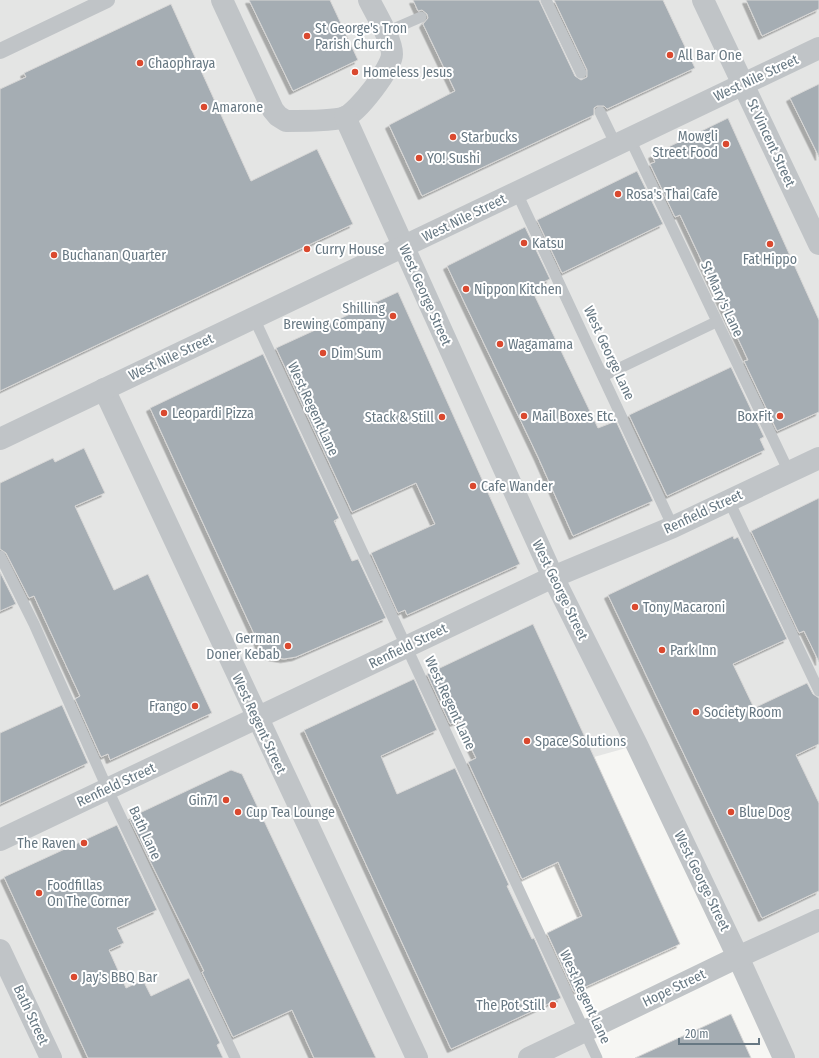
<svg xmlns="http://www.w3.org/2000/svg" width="819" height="1058" font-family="'Fira Sans Condensed',sans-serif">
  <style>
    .built { fill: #e4e5e4 }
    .building { fill: #a5adb3; stroke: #d8d7d6; filter: url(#shadow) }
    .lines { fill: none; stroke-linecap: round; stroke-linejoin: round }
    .service { stroke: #c0c4c7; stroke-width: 11 }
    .pedestrian { stroke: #c0c4c7; stroke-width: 16 }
    .minor { stroke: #c0c4c7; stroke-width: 22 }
    .tertiary { stroke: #c0c4c7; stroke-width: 22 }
    .poi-dot { fill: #da492f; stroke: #fff; stroke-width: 1.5 }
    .labels { text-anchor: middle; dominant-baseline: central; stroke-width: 4; stroke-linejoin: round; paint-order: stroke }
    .poi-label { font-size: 14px; fill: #677883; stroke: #fff; text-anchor: start }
    .street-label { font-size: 14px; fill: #677883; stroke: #fff }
  </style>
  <defs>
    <filter id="shadow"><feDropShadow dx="-3.5" dy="3.5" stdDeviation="0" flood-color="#0004"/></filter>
  </defs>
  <rect width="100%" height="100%" fill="#f6f6f3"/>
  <polygon class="built" points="0,0 819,0 819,1058 784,1058 637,745 594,757 496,803 485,816 597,1058 0,1058"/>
  <g class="building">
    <polygon points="249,0 330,0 358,60 293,91"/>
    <polygon points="413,0 539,0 575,76 581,80 587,77 587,70 554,0 663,0 695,68 607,109 604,106 597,106 594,108 594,115 422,196 389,125 455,91 423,24 428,18 427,14 422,10 418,11"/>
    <polygon points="746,0 819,0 819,9 762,36"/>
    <polygon points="171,4 251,181 317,149 353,224 0,391 0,89 26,77 24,73"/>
    <polygon points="819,84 819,157 790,98"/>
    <polygon points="728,118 819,320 819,412 777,431 744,361 748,360 680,215 675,217 650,164 655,162 652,155"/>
    <polygon points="637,171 663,224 562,273 537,220"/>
    <polygon points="525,227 550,279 531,288 598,428 616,421 653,501 573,536 538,457 447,266"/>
    <polygon points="398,292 520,564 407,615 405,610 398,613 371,553 435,524 416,483 352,512 276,348"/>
    <polygon points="263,354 339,518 334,521 352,561 358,559 386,618 296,657 284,659 272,657 261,649 150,408"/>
    <polygon points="731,367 764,437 760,439 765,450 667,496 629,415"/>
    <polygon points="84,448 105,493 75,506 114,590 148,574 212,713 110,760 108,754 101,757 75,699 80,696 34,596 29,598 6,553 0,549 0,483 53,458 55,462"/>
    <polygon points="819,498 819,662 804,631 799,633 751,531"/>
    <polygon points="733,536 734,539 738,537 787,639 733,664 754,708 807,683 813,694 819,698 819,744 796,755 819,803 819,891 762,918 608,595"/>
    <polygon points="0,572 16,604 0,611"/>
    <polygon points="533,624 680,944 574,992 547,933 582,916 558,862 522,879 468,762 476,758 458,721 450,724 427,674"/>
    <polygon points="414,679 437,730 381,756 397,794 455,768 509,885 507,886 532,939 534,938 561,998 451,1049 304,730"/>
    <polygon points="62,705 88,763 0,804 0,733"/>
    <polygon points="231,770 242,774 376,1058 314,1058 292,1010 233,1037 202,972 204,971 130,820 132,819 131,817"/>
    <polygon points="117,825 157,910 117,928 124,943 109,950 126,988 143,980 151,996 189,978 220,1043 217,1045 223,1058 88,1058 4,877"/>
    <polygon points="731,1014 751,1058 635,1058"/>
  </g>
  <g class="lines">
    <g class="service">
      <polyline points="546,0 581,73"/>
      <polyline points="384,33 421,17"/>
      <polyline points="600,112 616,145"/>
      <polyline points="630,139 789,472"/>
      <polyline points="517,193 673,527"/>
      <polyline points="254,318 597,1058"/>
      <polyline points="603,376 716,322"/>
      <polyline points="729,501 819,691"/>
      <polyline points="0,556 34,624 108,790 235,1058"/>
    </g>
    <polyline class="pedestrian" points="0,51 107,0"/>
    <g class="minor">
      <path d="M222 0 273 110 278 116 286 121C298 121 336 121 345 117 358 112 392 68 392 54 392 40 376 14 369 0"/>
      <polyline points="703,0 819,244"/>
      <polyline points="345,117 553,577 637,745 738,957 784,1058"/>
      <polyline points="104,389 417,1058"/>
      <polyline points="0,439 819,48"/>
      <polyline points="0,840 553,577 673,527 819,458"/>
      <polyline points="529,1058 738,957 819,920"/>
    </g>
    <polyline class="tertiary" points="0,950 51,1058"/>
  </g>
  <g class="poi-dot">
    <circle cx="307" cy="36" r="4"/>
    <circle cx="670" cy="55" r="4"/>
    <circle cx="140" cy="63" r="4"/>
    <circle cx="355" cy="72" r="4"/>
    <circle cx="204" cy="107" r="4"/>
    <circle cx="453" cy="137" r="4"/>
    <circle cx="726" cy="144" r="4"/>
    <circle cx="419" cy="158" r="4"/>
    <circle cx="618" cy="194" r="4"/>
    <circle cx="524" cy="243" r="4"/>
    <circle cx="770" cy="244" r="4"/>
    <circle cx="307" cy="249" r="4"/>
    <circle cx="54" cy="255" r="4"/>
    <circle cx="466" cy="289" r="4"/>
    <circle cx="393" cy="316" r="4"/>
    <circle cx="500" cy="344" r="4"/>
    <circle cx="323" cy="353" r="4"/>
    <circle cx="164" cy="413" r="4"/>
    <circle cx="524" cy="416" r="4"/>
    <circle cx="780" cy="416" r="4"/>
    <circle cx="442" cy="417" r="4"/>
    <circle cx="473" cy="486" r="4"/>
    <circle cx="635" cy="607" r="4"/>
    <circle cx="288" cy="646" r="4"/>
    <circle cx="662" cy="650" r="4"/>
    <circle cx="195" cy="706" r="4"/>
    <circle cx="696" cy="712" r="4"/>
    <circle cx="527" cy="741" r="4"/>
    <circle cx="226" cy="800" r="4"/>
    <circle cx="238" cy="812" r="4"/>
    <circle cx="731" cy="812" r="4"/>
    <circle cx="84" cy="843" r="4"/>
    <circle cx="39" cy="893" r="4"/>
    <circle cx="74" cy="977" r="4"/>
    <circle cx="553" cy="1005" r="4"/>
  </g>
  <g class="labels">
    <g class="poi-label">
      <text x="315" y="28">St George's Tron<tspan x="315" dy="16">Parish Church</tspan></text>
      <text x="678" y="55">All Bar One</text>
      <text x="148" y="63">Chaophraya</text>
      <text x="363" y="72">Homeless Jesus</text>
      <text x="212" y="107">Amarone</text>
      <text x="718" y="136" text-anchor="end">Mowgli<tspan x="718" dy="16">Street Food</tspan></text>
      <text x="461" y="137">Starbucks</text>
      <text x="427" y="158">YO! Sushi</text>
      <text x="626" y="194">Rosa's Thai Cafe</text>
      <text x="532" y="243">Katsu</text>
      <text x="315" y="249">Curry House</text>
      <text x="62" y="255">Buchanan Quarter</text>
      <text x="770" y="259" text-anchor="middle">Fat Hippo</text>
      <text x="474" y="289">Nippon Kitchen</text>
      <text x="385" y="308" text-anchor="end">Shilling<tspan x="385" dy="16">Brewing Company</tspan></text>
      <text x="508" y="344">Wagamama</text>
      <text x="331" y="353">Dim Sum</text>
      <text x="172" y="413">Leopardi Pizza</text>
      <text x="532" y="416">Mail Boxes Etc.</text>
      <text x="772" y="416" text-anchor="end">BoxFit</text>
      <text x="434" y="417" text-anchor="end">Stack &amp; Still</text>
      <text x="481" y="486">Cafe Wander</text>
      <text x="643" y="607">Tony Macaroni</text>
      <text x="280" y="638" text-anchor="end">German<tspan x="280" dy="16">Doner Kebab</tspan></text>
      <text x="670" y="650">Park Inn</text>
      <text x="187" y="706" text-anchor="end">Frango</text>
      <text x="704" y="712">Society Room</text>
      <text x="535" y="741">Space Solutions</text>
      <text x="218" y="800" text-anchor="end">Gin71</text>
      <text x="246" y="812">Cup Tea Lounge</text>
      <text x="739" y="812">Blue Dog</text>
      <text x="76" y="843" text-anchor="end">The Raven</text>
      <text x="47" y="885">Foodfillas<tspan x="47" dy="16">On The Corner</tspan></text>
      <text x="82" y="977">Jay's BBQ Bar</text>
      <text x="545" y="1005" text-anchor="end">The Pot Still</text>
    </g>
    <g class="street-label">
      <text transform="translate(756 78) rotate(-25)">West Nile Street</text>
      <text transform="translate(771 143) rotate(65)">St Vincent Street</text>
      <text transform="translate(464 218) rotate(-26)">West Nile Street</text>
      <text transform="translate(425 295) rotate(66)">West George Street</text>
      <text transform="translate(722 299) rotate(65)">St Mary's Lane</text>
      <text transform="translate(609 353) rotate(65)">West George Lane</text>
      <text transform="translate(171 357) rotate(-25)">West Nile Street</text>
      <text transform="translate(313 409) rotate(65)">West Regent Lane</text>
      <text transform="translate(703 512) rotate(-25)">Renfield Street</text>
      <text transform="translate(560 590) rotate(64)">West George Street</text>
      <text transform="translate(408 646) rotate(-26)">Renfield Street</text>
      <text transform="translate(450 703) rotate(65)">West Regent Lane</text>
      <text transform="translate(259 724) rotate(65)">West Regent Street</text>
      <text transform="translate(116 785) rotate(-25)">Renfield Street</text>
      <text transform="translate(145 833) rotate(65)">Bath Lane</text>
      <text transform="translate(702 881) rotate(64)">West George Street</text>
      <text transform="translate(674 988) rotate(-26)">Hope Street</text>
      <text transform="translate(585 997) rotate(65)">West Regent Lane</text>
      <text transform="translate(31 1015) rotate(65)">Bath Street</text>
    </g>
  </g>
  <path d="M679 1038v6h80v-6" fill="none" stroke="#677883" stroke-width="2"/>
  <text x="685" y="1038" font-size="12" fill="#677883" stroke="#ffffff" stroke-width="3" paint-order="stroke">20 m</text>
</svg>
